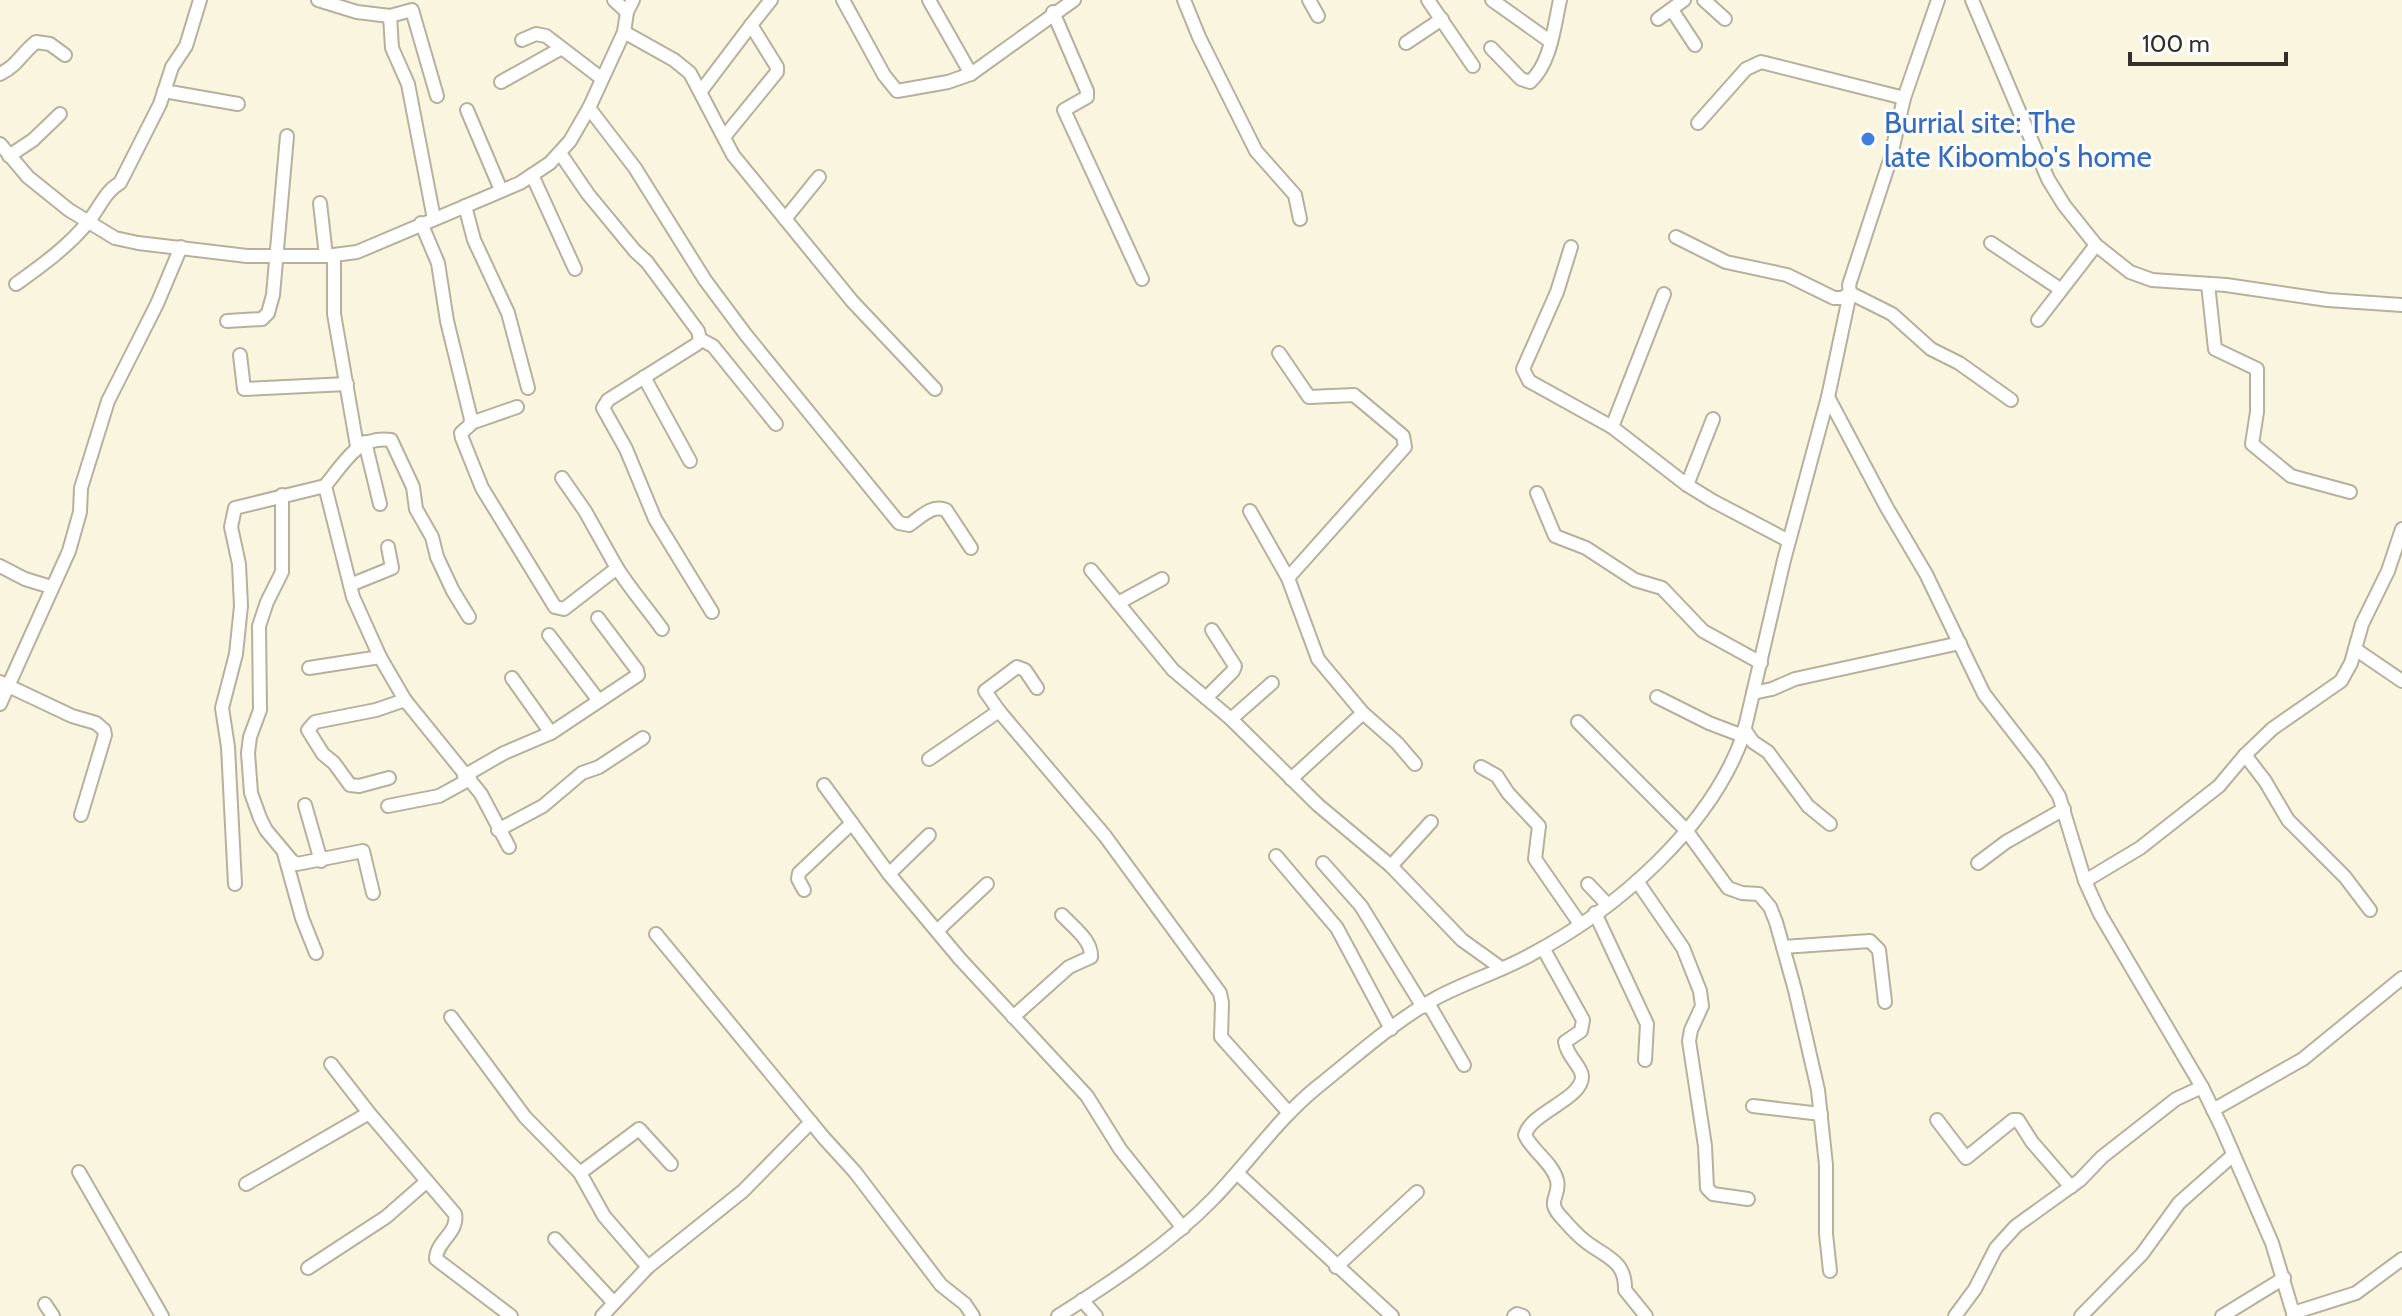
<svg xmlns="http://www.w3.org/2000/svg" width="2402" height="1316" font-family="Cabin,sans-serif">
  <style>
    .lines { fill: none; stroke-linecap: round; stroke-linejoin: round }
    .minor-casing { stroke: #b5b19d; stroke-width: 16 }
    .minor { stroke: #fff; stroke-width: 12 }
    .shop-dot { fill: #3f7fe0; stroke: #fff; stroke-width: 3 }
    .labels { text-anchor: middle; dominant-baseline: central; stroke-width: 6; stroke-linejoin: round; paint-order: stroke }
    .shop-label { font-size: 30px; fill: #366cbe; stroke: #fff; text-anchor: start }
  </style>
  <rect width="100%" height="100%" fill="#f9f5df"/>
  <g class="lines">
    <defs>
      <g id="minor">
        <polyline points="318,0 357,12 390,16 412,10 437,96"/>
        <polyline points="614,0 627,12"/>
        <polyline points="843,0 884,75 897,91 948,82 971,74 1074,0"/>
        <polyline points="929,0 971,74"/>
        <polyline points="1184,0 1199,37 1256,151 1295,195 1300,219"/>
        <polyline points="1309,0 1318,16"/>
        <polyline points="1428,0 1473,66"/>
        <polyline points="1492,0 1551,42"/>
        <polyline points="1704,0 1725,19"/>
        <polyline points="1972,0 2048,179 2064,205 2096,245 2130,272 2152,280 2226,285 2328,300 2402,305"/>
        <polyline points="1672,10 1695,45"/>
        <polyline points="1053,12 1087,91 1087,97 1064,110 1142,279"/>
        <polyline points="390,16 392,48 408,84 434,219"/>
        <polyline points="1658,19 1684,0"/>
        <polyline points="624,32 674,60 690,73 733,155 852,301 935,389"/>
        <polyline points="522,40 536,34 546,36 601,78"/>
        <polyline points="1406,43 1442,19"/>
        <path d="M1491 48 1521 79 1530 82C1551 63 1554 27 1560 0"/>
        <path d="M0 74C19 64 20 55 36 42L50 44 65 55"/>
        <polyline points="501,82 560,49"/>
        <polyline points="164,91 238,104"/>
        <polyline points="701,91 751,25"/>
        <path d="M589 108 635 168 705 280 746 335 899 523 909 525C921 517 932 504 946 510L971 548"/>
        <polyline points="467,110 501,190"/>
        <polyline points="1698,123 1746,69 1761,62 1904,98"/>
        <polyline points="724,137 777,72 777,67 751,25 771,0"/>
        <polyline points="0,144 28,177 69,210 115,238 138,243 247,256 326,256 357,252 520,183 550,163 570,141 589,108 624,32 627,12 633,0"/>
        <polyline points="560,153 588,194 635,251 647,262 698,331 700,339 713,346 776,424"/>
        <polyline points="9,156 33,140 60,114"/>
        <polyline points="532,175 575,269"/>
        <polyline points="320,203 326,256"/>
        <polyline points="465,206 474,240 508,313 528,388"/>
        <polyline points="785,219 819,177"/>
        <path d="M421 223 438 263 447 321 471 419 470 425 461 433 462 438 482 488 555 607 564 609 617 568C631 590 647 608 662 629"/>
        <polyline points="1676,237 1726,262 1787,275 1834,298 1842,298 1850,293 1892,314 1931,349 1959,363 2011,400"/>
        <polyline points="1991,243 2060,289"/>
        <polyline points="1571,247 1557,292 1523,369 1529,381 1612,427 1687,485 1713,501 1789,541"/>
        <polyline points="334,255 334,314 357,446"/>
        <path d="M16 284C41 266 69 246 88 222 99 209 105 191 120 183L160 104 172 67 186 46 200 0"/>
        <polyline points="2208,284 2215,349 2257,369 2257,412 2252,444 2291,476 2350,492"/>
        <polyline points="2038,320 2096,245"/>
        <polyline points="227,321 262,319 268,313 273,295 287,136"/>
        <polyline points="700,339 697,344 608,400 603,408 626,449 655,519 712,612"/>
        <polyline points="1279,353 1309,397 1354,395 1403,436 1405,447 1288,578 1318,659 1363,713 1291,779"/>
        <polyline points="240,355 244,389 347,384"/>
        <polyline points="644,377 690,461"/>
        <polyline points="1828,397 1887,508 1926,574 1984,694 2039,765 2059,796 2085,881 2100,914 2202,1087 2222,1128 2272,1243 2294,1316"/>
        <polyline points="471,423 517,407"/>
        <polyline points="1612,427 1664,294"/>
        <polyline points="365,442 380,504"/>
        <polyline points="562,478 585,511 617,568"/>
        <polyline points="1687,485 1713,419"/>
        <polyline points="1537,493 1555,536 1586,548 1635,580 1662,588 1703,631 1761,663"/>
        <polyline points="282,495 282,572 267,602 259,626 260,710 250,737 248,753 251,793 260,818 266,830 292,861 297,864 363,851 373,893"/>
        <polyline points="1250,511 1288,578"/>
        <polyline points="0,566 25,579 51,587"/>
        <polyline points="1091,570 1173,670 1231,719 1318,805 1391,866 1462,940 1501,968"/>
        <polyline points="350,585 392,568 388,547"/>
        <polyline points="1118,603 1162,579"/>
        <path d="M469 617 453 591 437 557 432 537 416 509 413 487 391 440C358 435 345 462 325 486L353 597 380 657 405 700 481 794 509 847"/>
        <polyline points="549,635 599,701"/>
        <polyline points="2355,649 2402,681"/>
        <polyline points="309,668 380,657"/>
        <polyline points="0,682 72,716 96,723 104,730 105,735 81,815"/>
        <polyline points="1753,693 1772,689 1795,679 1960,643"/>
        <polyline points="1657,697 1709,723 1743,736"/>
        <polyline points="1206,698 1233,671 1235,666 1212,630"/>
        <polyline points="0,704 69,551 80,512 81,488 108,401 157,304 181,247"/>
        <polyline points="999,711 985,691 1017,667 1025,670 1037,688"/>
        <polyline points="1363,713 1397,743 1415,764"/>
        <polyline points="1231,719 1272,683"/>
        <polyline points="1578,722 1686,830 1728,888 1742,893 1759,894 1770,907 1776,922 1795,990 1818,1090 1826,1165 1826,1234 1830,1271"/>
        <polyline points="1744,729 1753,742 1768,752 1808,806 1830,824"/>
        <polyline points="551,733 638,675 637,670 598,618"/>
        <polyline points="2245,755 2265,781 2288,820 2345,877 2370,910"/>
        <polyline points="929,759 999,711 1105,836 1220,993 1222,1003 1221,1037 1289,1113"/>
        <polyline points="1481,767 1497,776 1508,793 1539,826 1535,859 1580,924"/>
        <polyline points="464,776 504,753 551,733 512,678"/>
        <polyline points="389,778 359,786 350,785 334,763 323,754 308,730 315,722 376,710 405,700"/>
        <polyline points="824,785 889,874 960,959 1087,1096 1120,1149 1183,1228"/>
        <polyline points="305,805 321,861"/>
        <polyline points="388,806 439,796 470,779"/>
        <polyline points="498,830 543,806 582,773 599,767 643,738"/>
        <polyline points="284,853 302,918 316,953"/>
        <polyline points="1276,856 1337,928 1391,1029"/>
        <polyline points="1323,863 1361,906 1423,1007"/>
        <polyline points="1978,863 2006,842 2064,809"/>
        <polyline points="1391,866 1431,822"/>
        <polyline points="889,874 929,835"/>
        <polyline points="1637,881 1683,948 1700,991 1702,1006 1691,1030 1689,1041 1705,1146 1707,1188 1713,1194 1748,1199"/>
        <polyline points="2085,881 2140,848 2219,786 2245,755 2272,729 2341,681 2351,663 2362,624 2388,571 2402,529"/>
        <polyline points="235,884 228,747 222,708 236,654 241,606 239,564 231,527 235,508 325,486"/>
        <polyline points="1588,884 1607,904"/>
        <polyline points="804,890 798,879 799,873 852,823"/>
        <polyline points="1595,913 1647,1024 1645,1060"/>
        <polyline points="938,930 987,884"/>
        <polyline points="656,934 824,1138 855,1172 941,1285 965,1304 973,1316"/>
        <polyline points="1783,947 1870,941 1879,950 1885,1002"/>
        <path d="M1543 948 1583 1020 1581 1031 1565 1042C1567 1057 1581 1065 1582 1076 1583 1099 1531 1112 1525 1135 1532 1151 1552 1162 1557 1180 1561 1198 1544 1200 1563 1219 1570 1227 1577 1235 1585 1241 1605 1257 1626 1260 1625 1290L1646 1316"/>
        <polyline points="1428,1003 1464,1065"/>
        <polyline points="451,1017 525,1117 580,1173 604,1216 648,1267"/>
        <path d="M1013 1017 1069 967 1091 957C1092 940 1073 927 1062 915"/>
        <polyline points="331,1064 369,1113"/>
        <polyline points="1753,1106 1821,1114"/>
        <polyline points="2213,1110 2303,1059 2402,978"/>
        <polyline points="1937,1120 1966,1158 2013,1120 2018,1120 2032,1142 2071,1187"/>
        <polyline points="79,1172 162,1316"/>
        <polyline points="580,1173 639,1129 671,1164"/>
        <polyline points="1237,1173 1392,1316"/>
        <path d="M246 1184 369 1113 455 1214C459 1233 436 1241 436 1259L511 1316"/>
        <polyline points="555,1239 614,1303"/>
        <polyline points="1336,1267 1417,1192"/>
        <polyline points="308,1268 386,1217 426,1182"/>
        <polyline points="1082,1300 1096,1316"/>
        <polyline points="45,1304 53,1316"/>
        <polyline points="2293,1313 2356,1293 2402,1259"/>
        <polyline points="602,1316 648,1267 743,1191 811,1122"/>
        <path d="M1058 1316C1112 1282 1168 1245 1213 1199 1248 1163 1277 1120 1316 1088 1355 1057 1394 1021 1438 997 1468 981 1502 971 1532 954 1617 909 1710 828 1743 736L1784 560 1828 397 1850 293 1849 285 1890 160 1904 98 1938 0"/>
        <polyline points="1514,1316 1517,1314 1523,1316"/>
        <polyline points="1955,1316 1975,1289 1996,1248 2016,1226 2080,1180 2102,1157 2176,1099 2202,1087"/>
        <polyline points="2081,1316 2142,1254 2179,1203 2232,1156"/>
        <polyline points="2222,1316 2284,1278"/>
      </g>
    </defs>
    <use href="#minor" class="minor-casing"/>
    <use href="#minor" class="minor"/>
  </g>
  <circle class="shop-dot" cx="1868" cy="139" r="8"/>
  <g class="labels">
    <g class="shop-label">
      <text x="1884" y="122">Burrial site: The<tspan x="1884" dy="34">late Kibombo's home</tspan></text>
    </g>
  </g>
  <path d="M2130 52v12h156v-12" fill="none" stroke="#323028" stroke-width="4"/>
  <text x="2142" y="52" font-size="24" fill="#323028" stroke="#ffffff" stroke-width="6" paint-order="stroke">100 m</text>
</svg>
